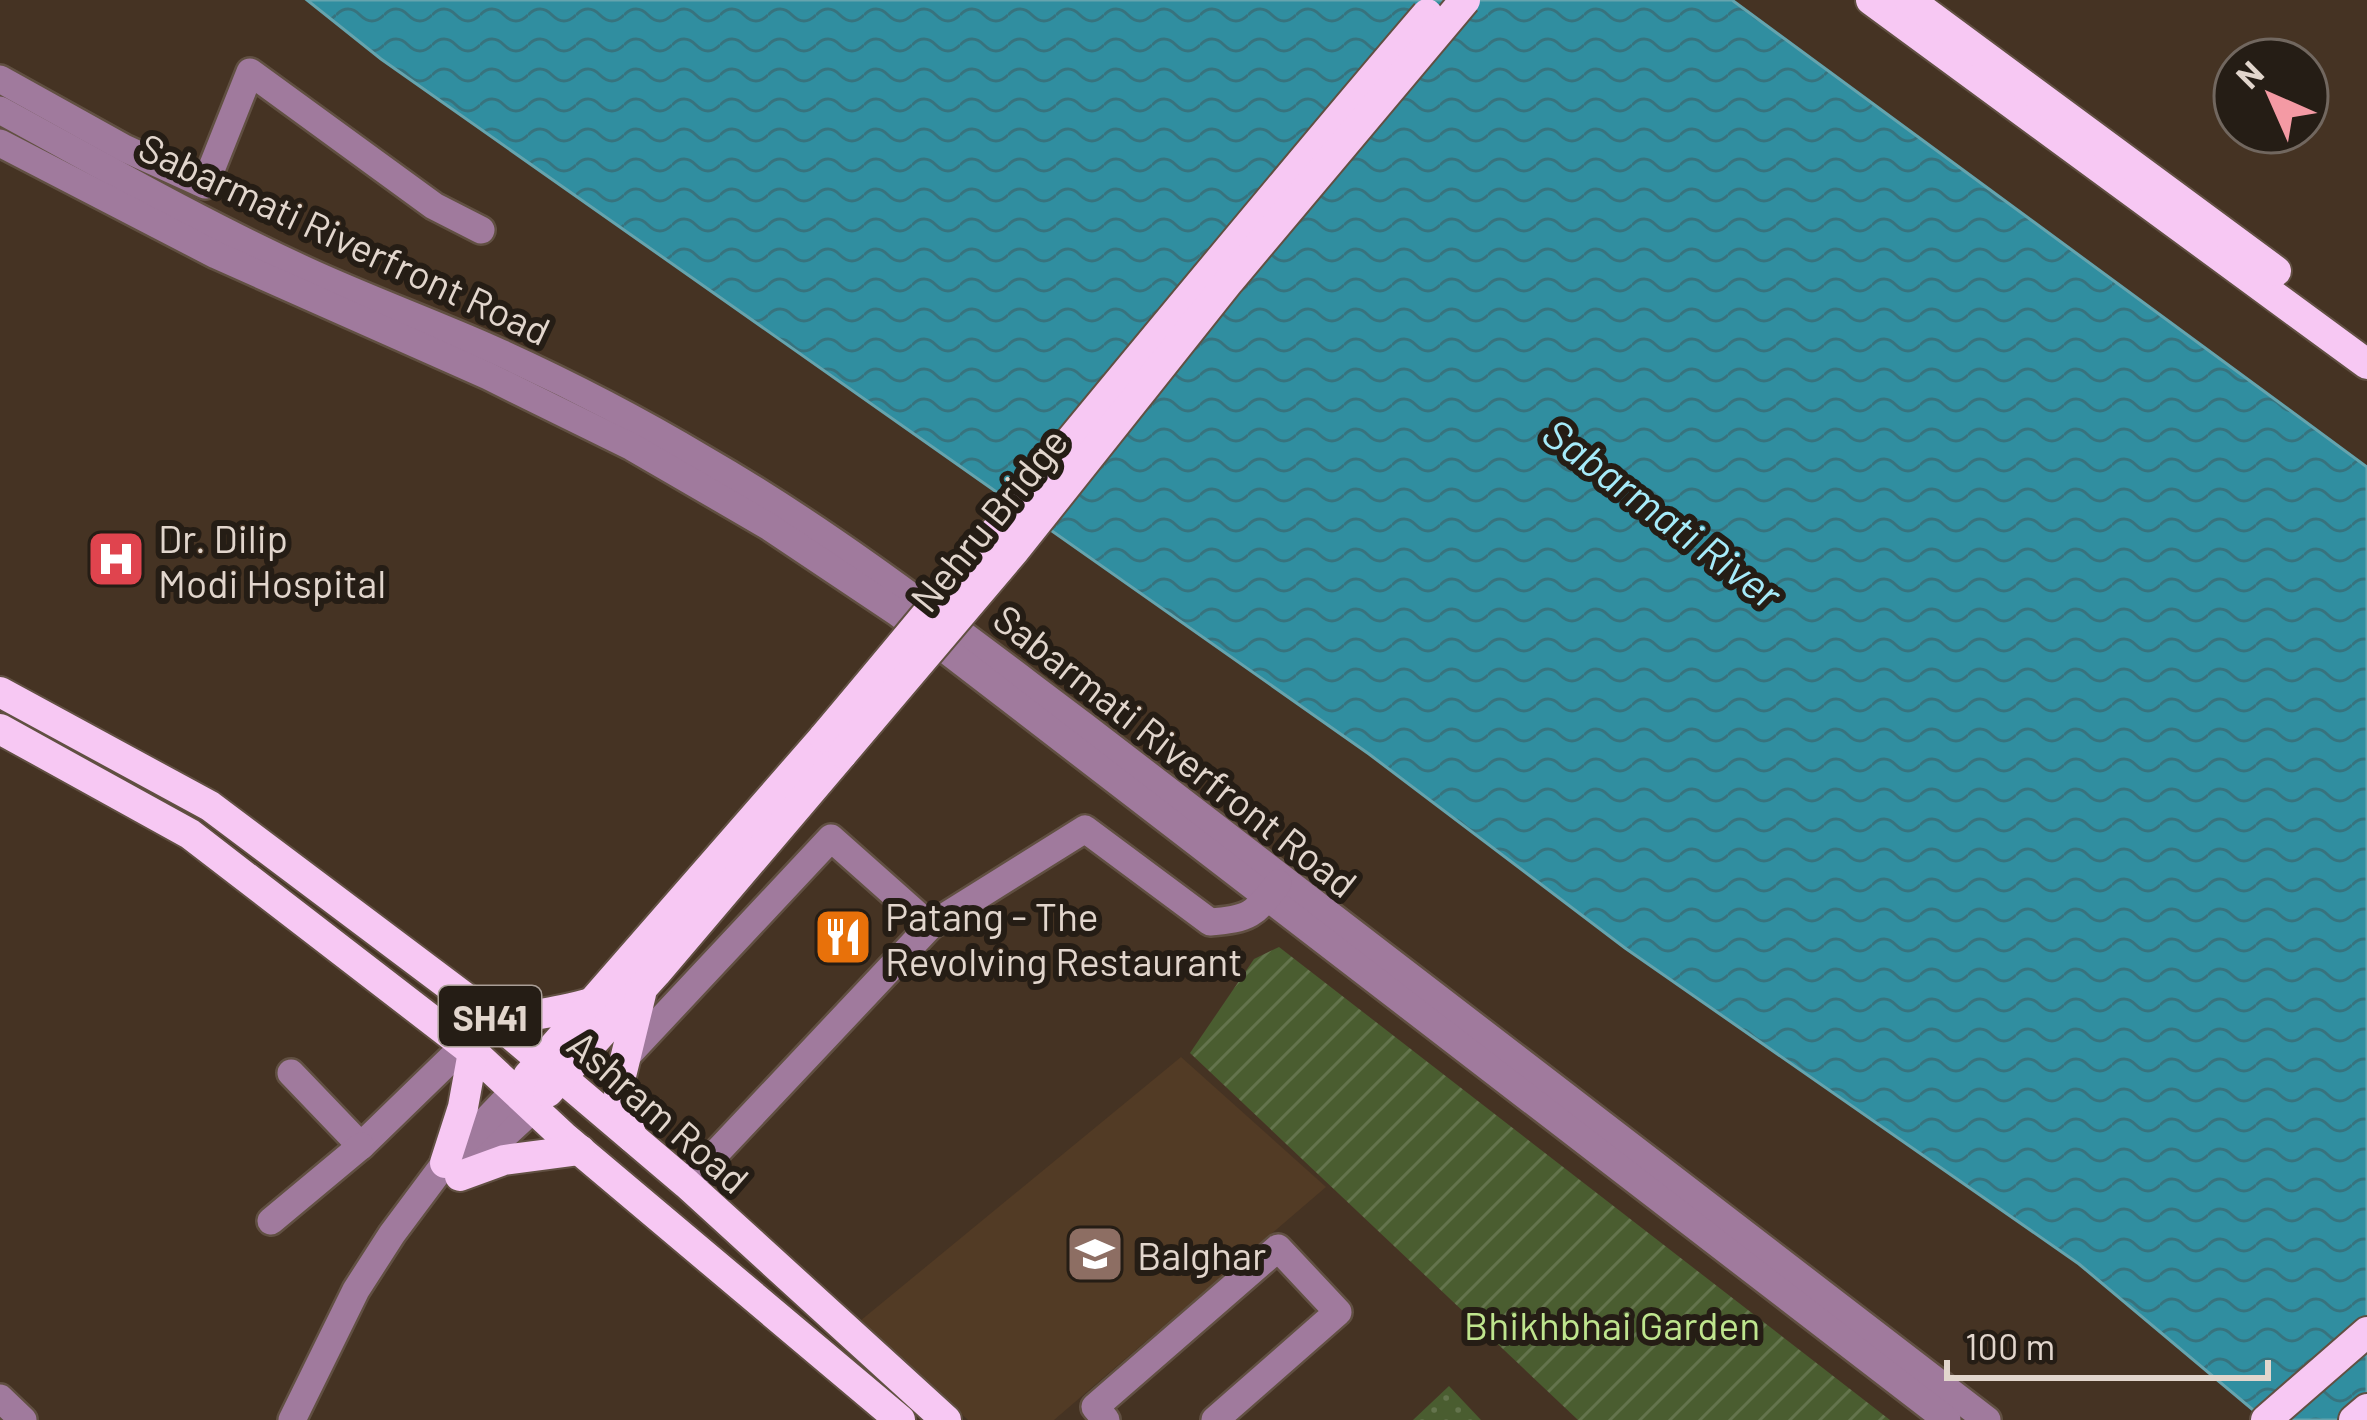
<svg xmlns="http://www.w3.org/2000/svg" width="2367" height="1420" font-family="Barlow,sans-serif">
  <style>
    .built { fill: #523b25 }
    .grass { fill: url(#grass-dots) }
    .garden { fill: url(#garden-furrows) }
    .water { fill: url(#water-waves); stroke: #65a4ae; stroke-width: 3 }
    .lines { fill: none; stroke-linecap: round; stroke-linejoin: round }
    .minor-casing { stroke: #615042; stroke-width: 32 }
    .major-casing { stroke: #615042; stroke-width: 34 }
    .minor { stroke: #a07a9d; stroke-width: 27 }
    .major { stroke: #f7c8f3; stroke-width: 30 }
    .major-bridge-casing { stroke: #615042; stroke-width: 34; stroke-linecap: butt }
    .major-bridge { stroke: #f7c8f3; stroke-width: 30 }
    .labels { text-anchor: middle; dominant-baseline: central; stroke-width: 12; stroke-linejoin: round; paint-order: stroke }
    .shield { fill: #251d15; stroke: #a99e96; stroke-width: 3 }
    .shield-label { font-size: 36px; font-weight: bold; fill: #e2d6cd }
    .street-label { font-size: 39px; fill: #e2d6cd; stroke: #251d15 }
    .poi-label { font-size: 39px; fill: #e2d6cd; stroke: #251d15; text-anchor: start }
    .park-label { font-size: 39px; fill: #bfe58e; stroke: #251d15 }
    .water-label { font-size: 42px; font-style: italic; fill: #a6ebfa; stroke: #251d15 }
  </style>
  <defs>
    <pattern id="grass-dots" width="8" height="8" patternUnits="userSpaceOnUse" patternTransform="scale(3)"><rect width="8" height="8" fill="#4a5d30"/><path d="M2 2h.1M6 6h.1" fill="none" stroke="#64744d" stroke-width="1.8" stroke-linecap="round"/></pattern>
    <pattern id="garden-furrows" width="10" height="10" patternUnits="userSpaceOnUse" patternTransform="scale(3)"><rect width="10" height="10" fill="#4a5d30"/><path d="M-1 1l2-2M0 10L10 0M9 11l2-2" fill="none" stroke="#64744d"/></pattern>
    <pattern id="water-waves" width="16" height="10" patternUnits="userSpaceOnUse" patternTransform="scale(3)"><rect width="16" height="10" fill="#308ea0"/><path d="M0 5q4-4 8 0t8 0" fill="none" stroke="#37737e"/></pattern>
  </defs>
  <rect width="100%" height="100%" fill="#453323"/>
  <polygon class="built" points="1181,1057 1326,1187 1054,1420 968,1420 860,1321"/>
  <polygon class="grass" points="1449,1386 1481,1420 1413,1420"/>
  <polygon class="garden" points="1279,947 1890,1420 1578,1420 1190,1053 1254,959"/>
  <polygon class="water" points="307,0 1732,0 2367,467 2367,1420 2265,1420 2079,1264 1625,948 1369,754 381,59"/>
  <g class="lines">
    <defs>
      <g id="minor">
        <polyline points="0,79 124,148 205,185 250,72 434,206 481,230"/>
        <path d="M0 110C101 165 202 223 307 271 368 299 431 322 492 349 563 381 635 418 702 458 836 535 959 632 1083 725L1987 1420"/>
        <polyline points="0,143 216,255 488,376 632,447 768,526 898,613 1947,1420"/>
        <path d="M930 926 1085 829 1210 922C1249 919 1255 915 1278 883"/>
        <polyline points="624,1059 831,838 930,926 687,1184"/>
        <polyline points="291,1073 361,1146 465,1045"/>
        <polyline points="463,1174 534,1108"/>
        <polyline points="271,1221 361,1146"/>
        <polyline points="0,1398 23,1420"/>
        <polyline points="292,1420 356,1290 392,1234 445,1163 515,1090"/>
        <polyline points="1106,1420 1095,1407 1278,1248 1338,1312 1215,1420"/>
      </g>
      <g id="major">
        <polyline points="1871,0 2367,364"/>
        <polyline points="1909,0 2276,271"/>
        <polyline points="0,692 210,806 483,1011 687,1184 946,1420"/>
        <polyline points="0,729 190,834 473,1052 564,1137 900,1420"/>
        <path d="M483 1011C518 1022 561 1011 595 1002"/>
        <polyline points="528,1076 824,737"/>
        <polyline points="548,1092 656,973 843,753"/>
        <polyline points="632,1137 619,1096 620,1080 641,994"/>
        <polyline points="445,1163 463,1107 473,1052"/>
        <polyline points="460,1176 504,1160 580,1150"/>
        <polyline points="2266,1420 2367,1332"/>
        <polyline points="2354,1420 2367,1409"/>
      </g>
    </defs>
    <use href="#minor" class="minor-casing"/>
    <use href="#major" class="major-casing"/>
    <use href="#minor" class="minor"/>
    <use href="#major" class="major"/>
    <defs>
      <g id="major-bridge">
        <path d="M824 737C1026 497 1223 252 1427 14"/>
        <polyline points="843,753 1015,550 1229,281 1465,0"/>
      </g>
    </defs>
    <use href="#major-bridge" class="major-bridge-casing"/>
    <use href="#major-bridge" class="major-bridge"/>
  </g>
  <defs>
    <symbol id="hospital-square" viewBox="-11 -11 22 22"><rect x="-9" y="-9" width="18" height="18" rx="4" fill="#e0444e" stroke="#251d15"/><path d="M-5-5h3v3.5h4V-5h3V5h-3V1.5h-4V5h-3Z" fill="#fff"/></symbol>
    <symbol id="restaurant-square" viewBox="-11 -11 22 22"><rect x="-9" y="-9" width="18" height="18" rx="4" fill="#e8710a" stroke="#251d15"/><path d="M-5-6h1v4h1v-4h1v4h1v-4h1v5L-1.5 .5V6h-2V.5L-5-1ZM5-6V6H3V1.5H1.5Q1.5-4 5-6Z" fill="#fff"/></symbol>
    <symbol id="school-square" viewBox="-11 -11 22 22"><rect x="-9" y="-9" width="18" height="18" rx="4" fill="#8d6e63" stroke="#251d15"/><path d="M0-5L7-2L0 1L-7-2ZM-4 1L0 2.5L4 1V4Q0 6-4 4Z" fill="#fff"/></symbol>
  </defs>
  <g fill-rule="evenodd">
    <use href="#hospital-square" x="83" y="526" width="66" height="66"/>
    <use href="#restaurant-square" x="810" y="904" width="66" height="66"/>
    <use href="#school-square" x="1062" y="1221" width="66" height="66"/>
  </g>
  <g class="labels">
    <rect class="shield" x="439" y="986" width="102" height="60" rx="9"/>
    <g class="shield-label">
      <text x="490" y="1016">SH41</text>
    </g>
    <g class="street-label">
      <text transform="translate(345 238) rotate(25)">Sabarmati Riverfront Road</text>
      <text transform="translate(988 519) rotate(-51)">Nehru Bridge</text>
      <text transform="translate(1176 750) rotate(38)">Sabarmati Riverfront Road</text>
      <text transform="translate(659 1111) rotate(41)">Ashram Road</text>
    </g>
    <g class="poi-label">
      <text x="158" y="537">Dr. Dilip<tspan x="158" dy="45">Modi Hospital</tspan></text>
      <text x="885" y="915">Patang - The<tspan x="885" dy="45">Revolving Restaurant</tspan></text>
      <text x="1137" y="1254">Balghar</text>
    </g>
    <g class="park-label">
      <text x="1612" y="1324">Bhikhbhai Garden</text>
    </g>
    <g class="water-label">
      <text transform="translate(1663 512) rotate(37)">Sabarmati River</text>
    </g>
  </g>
  <g transform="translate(2271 96) rotate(315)"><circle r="57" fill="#251d15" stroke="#71675f" stroke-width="3"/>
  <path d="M0-9L21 45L0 30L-21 45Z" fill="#f49aa4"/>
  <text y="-18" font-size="33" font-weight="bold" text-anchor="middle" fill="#e2d6cd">N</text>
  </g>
  <path d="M1947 1360v18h321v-18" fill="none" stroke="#e2d6cd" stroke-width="6"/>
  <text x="1965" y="1360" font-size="36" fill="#e2d6cd" stroke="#251d15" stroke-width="9" paint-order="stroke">100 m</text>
</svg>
